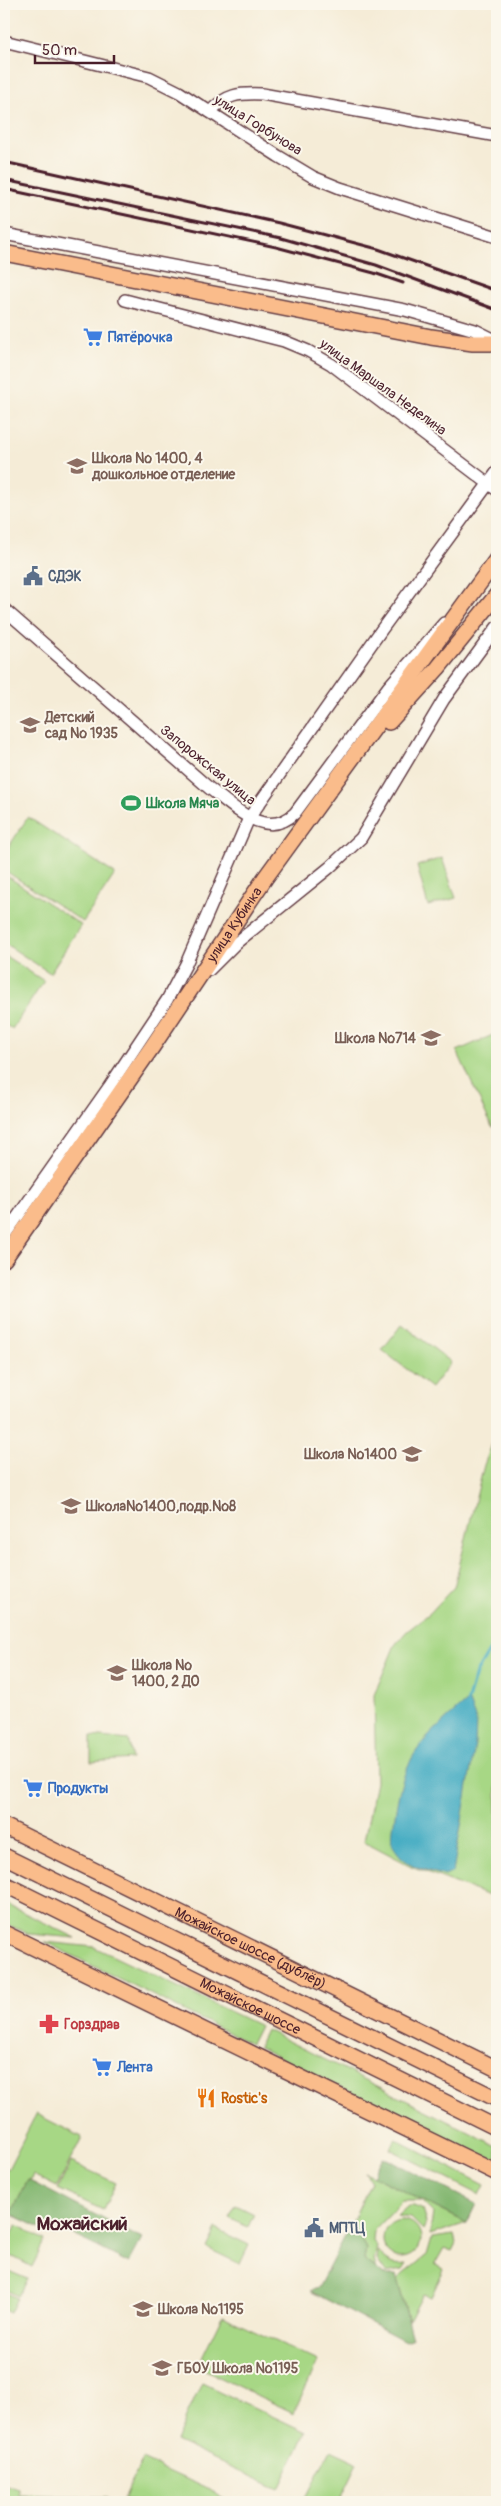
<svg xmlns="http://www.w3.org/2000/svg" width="501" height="2506" font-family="Pangolin,sans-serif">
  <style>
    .green { fill: #a7d785; stroke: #787b58 }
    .forest { fill: #85b872; stroke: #686c4e }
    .water { fill: #43abc2; stroke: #466576 }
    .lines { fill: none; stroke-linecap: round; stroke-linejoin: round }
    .stream { stroke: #43abc2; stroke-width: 3 }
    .minor-casing { stroke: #643e45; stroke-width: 14 }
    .major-casing { stroke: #643e45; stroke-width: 18 }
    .minor { stroke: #fff; stroke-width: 11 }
    .major { stroke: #fabc8b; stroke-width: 15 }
    .rail { stroke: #4a1f2b; stroke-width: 3 }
    .labels { text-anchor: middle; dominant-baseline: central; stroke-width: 4; stroke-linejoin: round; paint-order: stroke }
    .street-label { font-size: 14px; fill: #4a1f2b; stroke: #fbf7ec }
    .shop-label { font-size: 14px; font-weight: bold; fill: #366cbe; stroke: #fbf7ec; text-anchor: start }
    .education-label { font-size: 14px; font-weight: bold; fill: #785e54; stroke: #fbf7ec; text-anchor: start }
    .service-label { font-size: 14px; font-weight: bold; fill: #4e5e75; stroke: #fbf7ec; text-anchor: start }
    .leisure-label { font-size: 14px; font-weight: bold; fill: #27864d; stroke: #fbf7ec; text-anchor: start }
    .health-label { font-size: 14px; font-weight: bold; fill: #be3a42; stroke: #fbf7ec; text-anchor: start }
    .food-label { font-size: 14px; font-weight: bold; fill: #c56008; stroke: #fbf7ec; text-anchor: start }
    .district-label { font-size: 19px; font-weight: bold; fill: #4a1f2b; stroke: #fbf7ec }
  </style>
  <rect width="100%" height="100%" fill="#fbf7ec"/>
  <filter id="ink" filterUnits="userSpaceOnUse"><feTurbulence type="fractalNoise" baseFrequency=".02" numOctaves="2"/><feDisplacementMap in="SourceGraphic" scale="10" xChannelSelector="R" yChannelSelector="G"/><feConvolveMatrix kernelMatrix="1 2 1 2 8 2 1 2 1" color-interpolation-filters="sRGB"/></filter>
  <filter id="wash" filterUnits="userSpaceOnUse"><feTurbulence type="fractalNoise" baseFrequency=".0096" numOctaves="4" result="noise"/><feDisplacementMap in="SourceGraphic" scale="20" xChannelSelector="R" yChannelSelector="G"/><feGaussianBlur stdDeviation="1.12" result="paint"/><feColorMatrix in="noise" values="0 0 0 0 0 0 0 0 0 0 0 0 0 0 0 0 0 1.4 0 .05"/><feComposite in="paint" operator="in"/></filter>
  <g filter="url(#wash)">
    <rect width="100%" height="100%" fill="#f5ecd7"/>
    <g class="green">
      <polygon points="28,817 115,874 83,922 4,870 4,854"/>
      <polygon points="442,858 456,898 428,906 417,866"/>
      <polygon points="4,874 81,925 50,973 4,943"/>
      <polygon points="4,955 44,981 12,1029 4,1024"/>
      <polygon points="495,1034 497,1038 497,1125 492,1127 457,1051"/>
      <polygon points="402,1324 451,1362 431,1388 382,1350"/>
      <polygon points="497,1431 497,1899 411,1866 364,1841 376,1782 374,1695 395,1645 406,1632 430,1613 454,1587 484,1465"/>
      <polygon points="91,1736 129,1740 132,1759 91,1762"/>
      <polygon points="4,1903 76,1938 29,1934 4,1923"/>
      <polygon points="45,1942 94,1947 260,2026 251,2044"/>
      <polygon points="266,2030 497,2146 497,2166 258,2047"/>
      <polygon points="36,2114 82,2137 57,2187 33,2175 30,2181 28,2180 11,2214 4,2210 4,2167 8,2169"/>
      <polygon points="395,2139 485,2185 480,2195 390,2149"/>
      <polygon points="71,2162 116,2183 103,2210 58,2189"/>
      <polygon points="365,2172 467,2223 430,2235 433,2213 421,2201 402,2201 374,2230 373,2241 377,2247 374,2261 377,2269 364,2259 366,2249 352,2223 371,2182"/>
      <polygon points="236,2205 254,2214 248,2227 229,2218"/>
      <polygon points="408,2206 414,2206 422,2210 426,2223 423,2230 411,2218 397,2216"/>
      <circle cx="402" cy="2239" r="19"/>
      <polygon points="17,2225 45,2240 32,2267 4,2252"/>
      <polygon points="216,2229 249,2245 240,2264 207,2248"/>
      <polygon points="454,2235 456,2243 452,2251 444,2248 435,2264 444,2269 431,2297 423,2294 409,2321 397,2279 427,2255 432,2238"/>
      <path d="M378 2251C386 2262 393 2266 406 2264L402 2270 386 2273 377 2260Z"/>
      <polygon points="4,2269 27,2279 18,2296 4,2289"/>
      <polygon points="4,2292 17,2298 10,2313 4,2310"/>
      <polygon points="222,2316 318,2361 294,2413 197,2367"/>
      <polygon points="202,2383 306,2432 279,2489 175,2441"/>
      <polygon points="330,2450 358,2463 339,2502 303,2502"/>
      <polygon points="142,2459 235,2502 147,2502 124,2499"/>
      <polygon points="4,2484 18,2489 18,2494 107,2497 107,2502 4,2502"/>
    </g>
    <g class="forest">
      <polygon points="383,2157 476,2204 467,2223 373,2176"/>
      <polygon points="28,2180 142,2239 129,2263 56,2226 55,2235 11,2214"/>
      <polygon points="352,2223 366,2249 364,2259 384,2275 396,2275 413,2338 405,2341 310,2291 318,2288"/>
    </g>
    <path class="water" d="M468 1700 476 1720 475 1745 453 1872 445 1876C431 1871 407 1867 398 1853 389 1842 393 1829 395 1816 404 1752 422 1741 468 1700Z"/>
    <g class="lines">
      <polyline class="stream" points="468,1700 476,1673 492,1646 497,1621"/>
    </g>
  </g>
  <g filter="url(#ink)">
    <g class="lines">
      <defs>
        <g id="minor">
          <polyline points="4,41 149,77 179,92 278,156 313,177 340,188 497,237"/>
          <path d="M210 112C226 94 239 93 262 94L497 136"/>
          <polyline points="4,234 405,310 475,330 497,341"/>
          <polyline points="125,300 284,341 308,351 331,364 497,490"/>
          <path d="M4 609 209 788C234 807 266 841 295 813L389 686 444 623"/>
          <polyline points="209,970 236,943 329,868 361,838 444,699 497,627"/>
          <polyline points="4,1236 109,1087 167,1000 186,964 249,818 382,629 497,472"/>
        </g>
        <g id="major">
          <polyline points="4,253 431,337 473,343 497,343"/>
          <polyline points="389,722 438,668 497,595"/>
          <path id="s1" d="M4 1259 152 1047 265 878 497 559"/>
          <path id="s2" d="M4 1826 497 2069"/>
          <polyline points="4,1856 497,2099"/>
          <path id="s3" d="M4 1884 497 2128"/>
          <polyline points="4,1933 497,2173"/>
        </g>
      </defs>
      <use href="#minor" class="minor-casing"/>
      <use href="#major" class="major-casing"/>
      <use href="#minor" class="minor"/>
      <use href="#major" class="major"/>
      <g class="rail">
        <polyline points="4,162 279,223 378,249 497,291"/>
        <polyline points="4,180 281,238 376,265 497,310"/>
        <polyline points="4,189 276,247 374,273 403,283"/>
      </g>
    </g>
  </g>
  <defs>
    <symbol id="supermarket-bare" viewBox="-9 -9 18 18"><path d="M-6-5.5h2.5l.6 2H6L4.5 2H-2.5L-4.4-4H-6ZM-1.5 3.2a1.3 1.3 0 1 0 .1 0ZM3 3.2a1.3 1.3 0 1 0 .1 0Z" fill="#3f7fe0" stroke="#fbf7ec" stroke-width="2.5" paint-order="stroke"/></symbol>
    <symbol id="school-bare" viewBox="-9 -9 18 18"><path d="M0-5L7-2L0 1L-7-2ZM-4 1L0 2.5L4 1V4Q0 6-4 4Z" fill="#8d6e63" stroke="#fbf7ec" stroke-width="2.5" paint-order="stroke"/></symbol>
    <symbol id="civic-bare" viewBox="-9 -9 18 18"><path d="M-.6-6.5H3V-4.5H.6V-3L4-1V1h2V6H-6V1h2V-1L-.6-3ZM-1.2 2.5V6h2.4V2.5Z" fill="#5c6f8a" stroke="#fbf7ec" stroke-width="2.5" paint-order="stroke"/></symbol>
    <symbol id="stadium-bare" viewBox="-9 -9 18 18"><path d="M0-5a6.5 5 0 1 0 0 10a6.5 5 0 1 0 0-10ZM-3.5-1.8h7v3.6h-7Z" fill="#2e9e5b" stroke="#fbf7ec" stroke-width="2.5" paint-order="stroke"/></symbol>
    <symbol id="pharmacy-bare" viewBox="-9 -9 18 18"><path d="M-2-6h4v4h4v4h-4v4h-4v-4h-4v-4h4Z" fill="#e0444e" stroke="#fbf7ec" stroke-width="2.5" paint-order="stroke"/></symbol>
    <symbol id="restaurant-bare" viewBox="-9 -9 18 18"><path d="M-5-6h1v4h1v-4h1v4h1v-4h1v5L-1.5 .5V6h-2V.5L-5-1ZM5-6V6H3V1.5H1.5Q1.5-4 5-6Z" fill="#e8710a" stroke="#fbf7ec" stroke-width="2.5" paint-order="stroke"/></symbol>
  </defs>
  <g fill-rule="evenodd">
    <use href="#supermarket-bare" x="79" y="323" width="28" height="28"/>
    <use href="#school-bare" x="63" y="452" width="28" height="28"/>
    <use href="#civic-bare" x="19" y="562" width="28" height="28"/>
    <use href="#school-bare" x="16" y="711" width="28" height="28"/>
    <use href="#stadium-bare" x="117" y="789" width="28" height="28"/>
    <use href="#school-bare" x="417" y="1024" width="28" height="28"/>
    <use href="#school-bare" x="398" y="1440" width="28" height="28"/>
    <use href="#school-bare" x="57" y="1492" width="28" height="28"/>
    <use href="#school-bare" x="103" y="1659" width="28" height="28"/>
    <use href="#supermarket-bare" x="19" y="1774" width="28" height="28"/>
    <use href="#pharmacy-bare" x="35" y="2010" width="28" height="28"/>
    <use href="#supermarket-bare" x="88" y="2053" width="28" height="28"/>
    <use href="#restaurant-bare" x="192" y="2084" width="28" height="28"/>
    <use href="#civic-bare" x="300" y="2214" width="28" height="28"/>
    <use href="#school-bare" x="129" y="2295" width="28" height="28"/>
    <use href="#school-bare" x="148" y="2354" width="28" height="28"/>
  </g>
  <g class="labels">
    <g class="street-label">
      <text transform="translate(258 125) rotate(32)">улица Горбунова</text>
      <text transform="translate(383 387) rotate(36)">улица Маршала Неделина</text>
      <text transform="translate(208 765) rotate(39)">Запорожская улица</text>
      <text stroke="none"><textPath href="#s1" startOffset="406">улица Кубинка</textPath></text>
      <text stroke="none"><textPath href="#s2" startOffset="275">Можайское шоссе (дублёр)</textPath></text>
      <text stroke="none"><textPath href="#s3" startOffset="275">Можайское шоссе</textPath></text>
    </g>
    <g class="shop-label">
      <text x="108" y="337">Пятёрочка</text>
      <text x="48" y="1788">Продукты</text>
      <text x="117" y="2067">Лента</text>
    </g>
    <g class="education-label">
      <text x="92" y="458">Школа № 1400, 4<tspan x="92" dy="16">дошкольное отделение</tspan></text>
      <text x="45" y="717">Детский<tspan x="45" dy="16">сад № 1935</tspan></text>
      <text x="416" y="1038" text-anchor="end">Школа №714</text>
      <text x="397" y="1454" text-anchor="end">Школа №1400</text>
      <text x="86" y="1506">Школа№1400,подр.№8</text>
      <text x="132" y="1665">Школа №<tspan x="132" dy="16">1400, 2 ДО</tspan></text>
      <text x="158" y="2309">Школа №1195</text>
      <text x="177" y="2368">ГБОУ Школа №1195</text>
    </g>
    <g class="service-label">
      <text x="48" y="576">СДЭК</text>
      <text x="329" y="2228">МПТЦ</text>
    </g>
    <g class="leisure-label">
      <text x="146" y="803">Школа Мяча</text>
    </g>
    <g class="health-label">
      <text x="64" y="2024">Горздрав</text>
    </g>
    <g class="food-label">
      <text x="221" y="2098">Rostic's</text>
    </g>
    <g class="district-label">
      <text x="82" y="2224">Можайский</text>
    </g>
  </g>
  <rect width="501" height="2506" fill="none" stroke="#fbf7ec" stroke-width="20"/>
  <path d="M35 55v8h79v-8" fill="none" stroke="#4a1f2b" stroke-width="2.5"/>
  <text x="42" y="55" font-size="15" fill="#4a1f2b" stroke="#fbf7ec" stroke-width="4" paint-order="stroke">50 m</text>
</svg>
